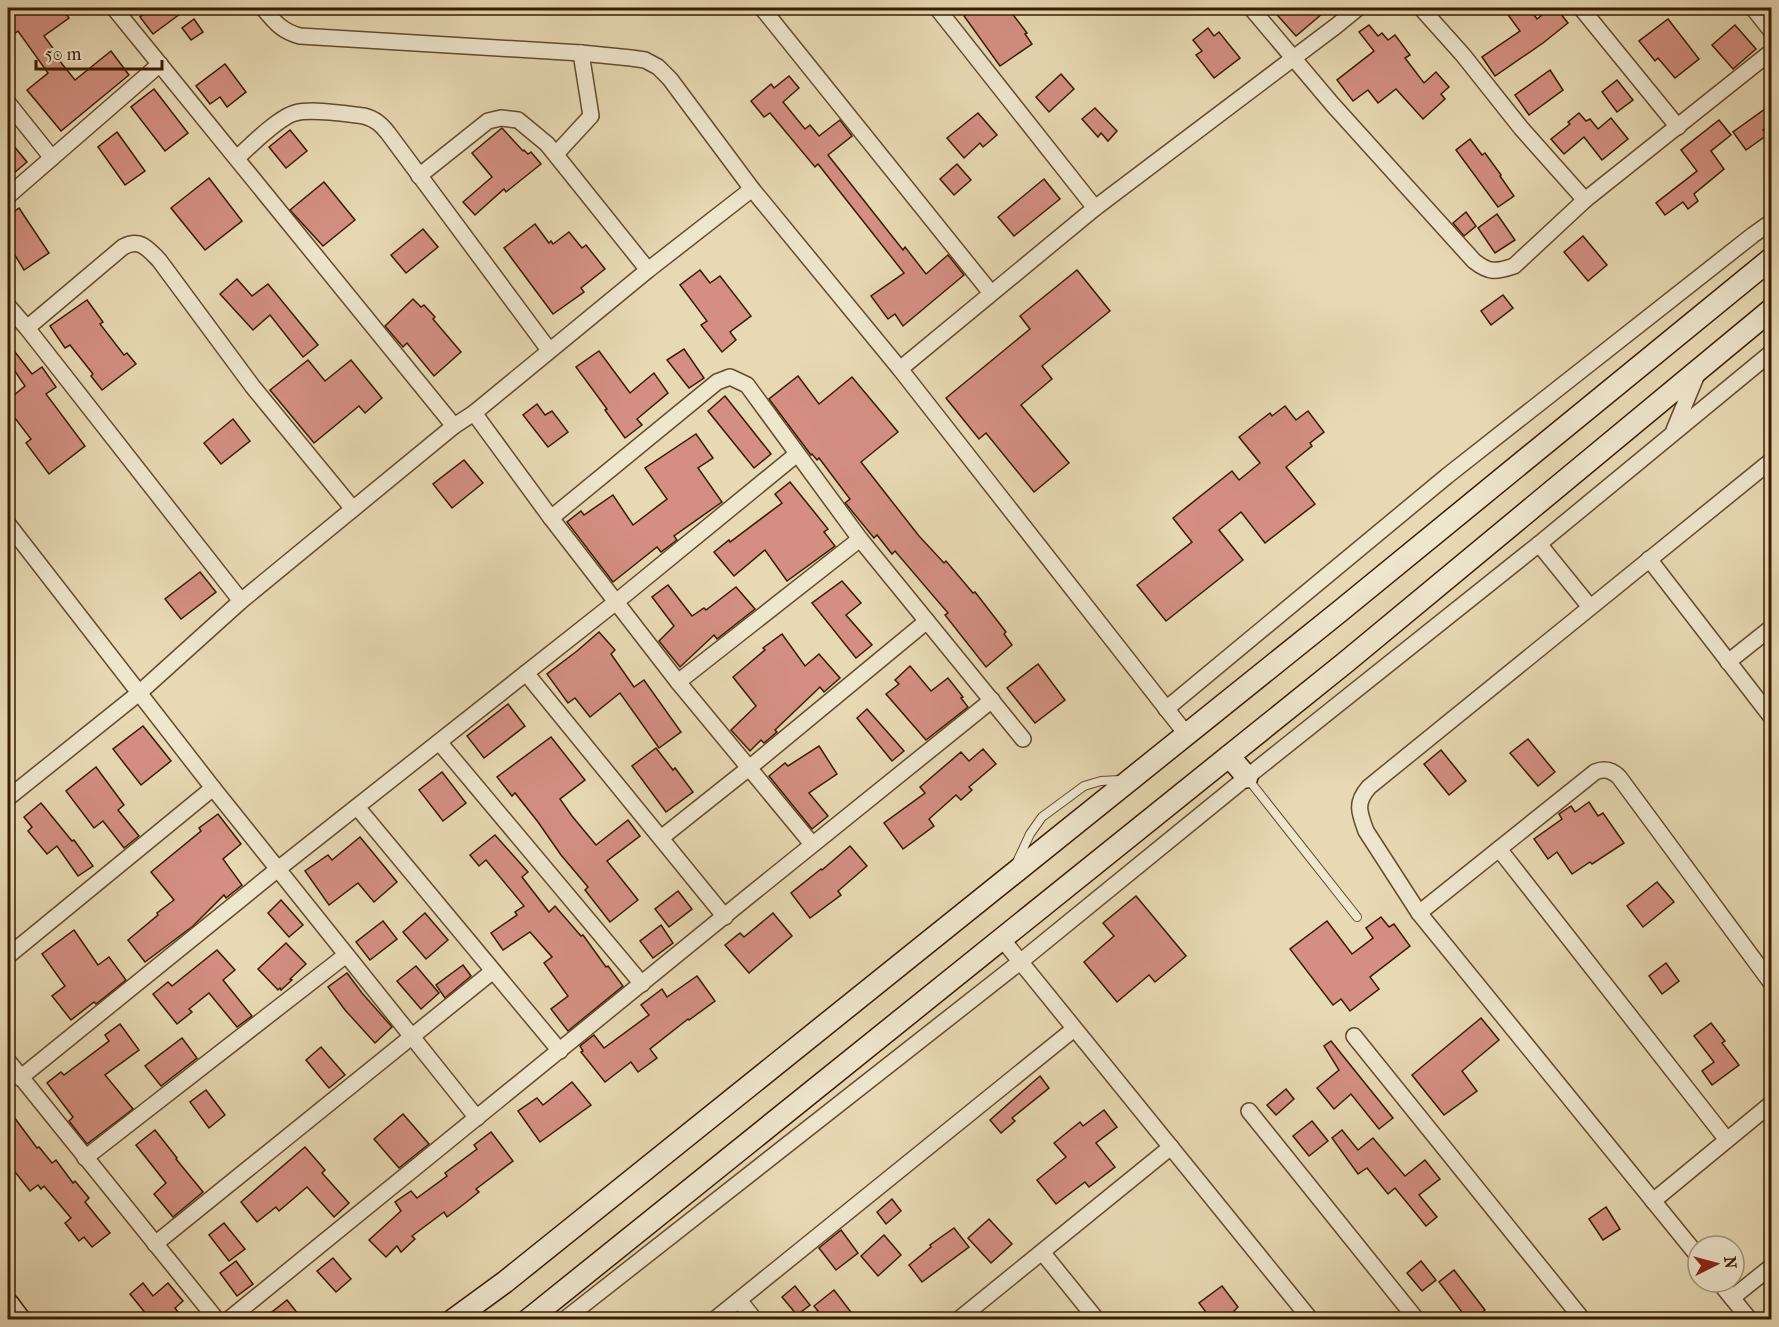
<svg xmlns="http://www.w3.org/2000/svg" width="1779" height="1327" font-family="'IM FELL French Canon',serif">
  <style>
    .building { fill: #d48f82; stroke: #391c02; stroke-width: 1.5 }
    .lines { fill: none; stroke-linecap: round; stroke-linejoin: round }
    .lane-casing { stroke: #644b2e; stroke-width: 10 }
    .street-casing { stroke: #644b2e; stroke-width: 18 }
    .secondary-casing { stroke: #391c02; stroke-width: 24 }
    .lane { stroke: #efe6ce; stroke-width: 8 }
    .street { stroke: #efe6ce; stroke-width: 15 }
    .secondary { stroke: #efe6ce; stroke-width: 21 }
  </style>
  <rect width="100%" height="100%" fill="#e7d9b4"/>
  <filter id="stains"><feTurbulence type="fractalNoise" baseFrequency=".00333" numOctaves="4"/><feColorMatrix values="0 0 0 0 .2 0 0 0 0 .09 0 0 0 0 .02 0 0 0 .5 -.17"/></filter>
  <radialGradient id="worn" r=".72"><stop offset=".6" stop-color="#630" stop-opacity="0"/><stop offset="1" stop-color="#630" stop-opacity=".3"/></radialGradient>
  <g class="building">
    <polygon points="8,8 62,8 69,18 44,36 60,58 58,59 75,80 111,51 129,75 61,131 27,90 48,73 18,31 8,39"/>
    <polygon points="153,8 188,8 153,34 140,17"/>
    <polygon points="976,8 1008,8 1027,33 1025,34 1032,44 1000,66 964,16"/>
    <polygon points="1271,8 1329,8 1296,36"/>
    <polygon points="1503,8 1529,8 1537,19 1551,8 1556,8 1568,23 1543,43 1495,76 1482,57 1520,31"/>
    <polygon points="194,19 203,32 191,40 182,28"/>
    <polygon points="1668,19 1699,59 1675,78 1658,58 1655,61 1639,41"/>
    <polygon points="1369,25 1378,36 1382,33 1388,40 1395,35 1410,55 1405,58 1424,83 1436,72 1449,87 1441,94 1445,99 1423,119 1396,89 1378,103 1368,90 1353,101 1337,80 1374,51 1359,32"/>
    <polygon points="1735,25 1756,49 1733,69 1712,45"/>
    <polygon points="1208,28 1214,36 1219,32 1240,58 1214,78 1196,55 1202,51 1193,40"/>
    <polygon points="225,64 246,92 227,107 220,97 210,104 196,86"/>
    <polygon points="1550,70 1563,90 1529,115 1515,95"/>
    <polygon points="1061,74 1074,89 1049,112 1036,97"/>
    <polygon points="789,76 799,88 783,102 805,129 810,125 819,136 840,120 852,136 828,155 903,250 905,247 926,274 948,255 964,275 903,326 895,314 888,319 871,296 904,273 818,164 815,167 770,113 764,117 751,101 771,84 774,88"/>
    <polygon points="1617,80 1633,100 1617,112 1602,92"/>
    <polygon points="154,89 188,133 165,151 131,107"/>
    <polygon points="1772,104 1772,124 1763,130 1767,135 1746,150 1733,132"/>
    <polygon points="1095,108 1117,131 1108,141 1101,133 1098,137 1082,119"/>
    <polygon points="978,113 997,135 983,147 980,143 964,158 947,138"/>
    <polygon points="1579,113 1586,121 1590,119 1598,129 1611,118 1628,139 1602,160 1584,137 1564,154 1551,139 1570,124 1568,122"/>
    <polygon points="1719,120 1731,135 1711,151 1724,169 1694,194 1698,201 1688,209 1683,202 1665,215 1656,203 1697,171 1681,150"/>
    <polygon points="502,128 523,151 524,150 528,154 531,152 541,164 506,192 504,189 475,215 463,202 492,177 472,153"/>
    <polygon points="290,130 307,151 286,168 269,147"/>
    <polygon points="117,132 145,171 125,185 98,147"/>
    <polygon points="8,139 27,162 8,178"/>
    <polygon points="1470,139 1482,155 1485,153 1501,175 1500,176 1514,196 1498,207 1456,150"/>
    <polygon points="957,164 971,180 954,195 940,179"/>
    <polygon points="209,178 242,221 205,250 171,208"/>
    <polygon points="1044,179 1060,199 1014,236 998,217"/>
    <polygon points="324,182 355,220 323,246 290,210"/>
    <polygon points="19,208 49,253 24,270 8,244 8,216"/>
    <polygon points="1466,212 1476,226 1464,236 1453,223"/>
    <polygon points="1497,214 1515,240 1495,253 1478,228"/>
    <polygon points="535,224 549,243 551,241 553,244 569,232 582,248 586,245 605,269 581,288 584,292 553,314 504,248"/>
    <polygon points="423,229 438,247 406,273 391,255"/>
    <polygon points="1583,236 1607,265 1588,281 1564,252"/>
    <polygon points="700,270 710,283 720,276 751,316 730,332 736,340 722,352 701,325 707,321 680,285"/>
    <polygon points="1077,270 1110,311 1042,366 1052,379 1021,405 1069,463 1034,492 986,433 979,439 946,398 1030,329 1020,316"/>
    <polygon points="237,279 252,296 268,284 318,345 303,357 270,315 253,330 220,294"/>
    <polygon points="1503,295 1513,308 1491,325 1481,311"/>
    <polygon points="413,299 421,307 424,305 435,317 433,319 461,352 434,376 407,343 403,347 385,326"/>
    <polygon points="87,300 103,322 100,324 124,355 127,353 136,364 102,390 91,376 93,374 70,345 65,348 50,326"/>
    <polygon points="8,343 32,374 42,367 56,387 46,394 85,446 49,474 26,443 31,439 8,409 8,400 25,386 8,361"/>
    <polygon points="684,349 704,378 689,388 667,360"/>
    <polygon points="599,351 630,393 654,373 668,393 637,419 642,425 625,438 605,410 607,409 576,367"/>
    <polygon points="308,360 325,381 351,360 382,398 365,413 359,406 314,443 270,390"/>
    <polygon points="798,376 819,404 852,377 898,432 861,462 919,536 944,563 946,561 973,593 975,592 1006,632 1004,634 1012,645 986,667 945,615 948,613 895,551 892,554 877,535 874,538 847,505 845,503 850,499 819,458 817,460 812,454 811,455 769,399"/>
    <polygon points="725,396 771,454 754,468 708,411"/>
    <polygon points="537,404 545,415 552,411 568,432 548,447 523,415"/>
    <polygon points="1285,406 1296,420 1308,411 1324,432 1310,443 1312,446 1286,467 1315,504 1265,543 1241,512 1219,530 1243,560 1166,621 1137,585 1192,542 1173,518 1232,471 1239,480 1260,463 1239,437 1270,413 1272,416"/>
    <polygon points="233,419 250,441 221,464 204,443"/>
    <polygon points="696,434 713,458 698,468 722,502 674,536 677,540 661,552 657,547 613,582 567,522 581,511 584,515 613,495 633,525 667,499 645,468"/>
    <polygon points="464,460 483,483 452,508 433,484"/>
    <polygon points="790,482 828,529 824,532 835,546 787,581 765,550 734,576 714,552 729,540 730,542 782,503 775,494"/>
    <polygon points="200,572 216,592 181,619 165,599"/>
    <polygon points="842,581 861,603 846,615 872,645 856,658 812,603"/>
    <polygon points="668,585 692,616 704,608 706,610 736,587 755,609 717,639 714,635 680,667 659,641 674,626 652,597"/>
    <polygon points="599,632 615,650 611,654 634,687 644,680 681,732 659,748 620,693 590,717 575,698 568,703 547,674 577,651"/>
    <polygon points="782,634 805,666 819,654 840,678 824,692 820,687 775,730 777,732 764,743 761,740 750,751 731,730 756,706 733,677 765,650 763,648"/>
    <polygon points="1038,664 1065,700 1035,723 1007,688"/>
    <polygon points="910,666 931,691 948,678 963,697 961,698 968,707 926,740 886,694 899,684 895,680"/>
    <polygon points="508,704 525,726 484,758 467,736"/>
    <polygon points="867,709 904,751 892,761 857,718"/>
    <polygon points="143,726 171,761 141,785 113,749"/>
    <polygon points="551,737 585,780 560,799 572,816 596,845 628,820 640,836 607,861 638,900 610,922 585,890 588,887 561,855 538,822 515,793 512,796 497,777"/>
    <polygon points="1528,739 1555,772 1538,786 1510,753"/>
    <polygon points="819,746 837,774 809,793 828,816 812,829 769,776 785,763 788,766"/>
    <polygon points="656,748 673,770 675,768 693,792 666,812 632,766"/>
    <polygon points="983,749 996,764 969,787 972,790 961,800 956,795 929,819 934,826 903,849 884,823 925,793 920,787 961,752 969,761"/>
    <polygon points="1441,750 1466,781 1449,795 1424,764"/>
    <polygon points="96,767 124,805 118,810 139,836 124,848 103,821 94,828 66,791"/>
    <polygon points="442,772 466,803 443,821 419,790"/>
    <polygon points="1589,802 1598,816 1603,813 1624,843 1592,864 1590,862 1572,874 1557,852 1548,859 1534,839 1562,819 1559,814 1571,806 1575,812"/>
    <polygon points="41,803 72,841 74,840 93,866 78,876 57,846 47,854 28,831 32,827 24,817"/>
    <polygon points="218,814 241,844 223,859 242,885 226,898 224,895 193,926 145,962 128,940 158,915 157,913 174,900 151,872 201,831 199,828"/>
    <polygon points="495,835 528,872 522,877 549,912 555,906 581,936 583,935 606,967 608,966 623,986 568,1031 551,1009 568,996 544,963 552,957 530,932 503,950 491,933 517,915 515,912 524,906 486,860 479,866 470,855"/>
    <polygon points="360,837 397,882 374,902 358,883 329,905 305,871 328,855 332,860"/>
    <polygon points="850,846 867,866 838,891 841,895 810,918 791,893 821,869 822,870"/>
    <polygon points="1657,882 1674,902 1643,927 1627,906"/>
    <polygon points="678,891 692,909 669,927 655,909"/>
    <polygon points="1136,896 1186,956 1155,982 1149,975 1117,1002 1084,962 1114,936 1103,923"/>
    <polygon points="281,900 303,925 289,937 268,913"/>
    <polygon points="425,913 448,940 426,959 403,932"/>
    <polygon points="773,913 792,936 749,973 725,945 740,933 744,937"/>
    <polygon points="1381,917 1389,927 1394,924 1410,946 1370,977 1379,989 1350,1011 1341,999 1333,1005 1290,949 1327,921 1352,954 1373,938 1366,928"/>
    <polygon points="383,921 397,939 370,960 356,942"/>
    <polygon points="661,925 673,943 653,958 640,941"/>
    <polygon points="74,930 98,965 109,957 126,980 96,1004 94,1002 71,1020 52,996 65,986 42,954"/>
    <polygon points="286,943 306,964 290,979 292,980 281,990 280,988 278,990 258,969"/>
    <polygon points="217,950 235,970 223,980 252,1016 237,1027 209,993 189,1009 192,1012 177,1024 153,994 168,982 172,986"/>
    <polygon points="1666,963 1679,981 1662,994 1649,976"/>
    <polygon points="463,965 471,976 445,998 436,985"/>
    <polygon points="416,966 439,993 421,1009 397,981"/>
    <polygon points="347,973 362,993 392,1027 375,1043 345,1010 328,987"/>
    <polygon points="697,976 715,1001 689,1020 688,1019 650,1049 657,1058 638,1072 631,1062 605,1082 581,1052 583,1051 580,1046 594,1035 604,1048 649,1015 641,1005 662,989 667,997"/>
    <polygon points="1481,1018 1499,1040 1462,1071 1477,1091 1444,1115 1412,1075"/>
    <polygon points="1711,1023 1725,1041 1722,1043 1739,1065 1712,1085 1702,1071 1714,1062 1694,1036"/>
    <polygon points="120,1024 139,1050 105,1075 133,1109 87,1144 69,1121 73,1117 47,1083 61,1072 64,1075 109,1041 105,1035"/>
    <polygon points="182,1038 197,1058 161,1086 145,1066"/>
    <polygon points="1331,1041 1393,1118 1379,1129 1351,1094 1334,1109 1317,1088 1339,1070 1324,1046"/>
    <polygon points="321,1047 345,1075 329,1088 306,1060"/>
    <polygon points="1040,1076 1049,1088 1012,1118 1015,1121 1001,1133 990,1120"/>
    <polygon points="572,1082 591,1105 540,1142 518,1111 537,1098 543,1105"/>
    <polygon points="1286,1089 1294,1099 1276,1115 1267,1105"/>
    <polygon points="206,1090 225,1115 209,1128 190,1102"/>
    <polygon points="8,1109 37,1148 39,1147 52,1163 56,1160 73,1183 75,1181 89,1198 85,1202 110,1233 92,1247 84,1237 79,1241 65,1223 71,1218 44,1186 41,1189 38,1185 30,1191 8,1163"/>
    <polygon points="1104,1110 1117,1127 1096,1143 1115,1167 1089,1187 1085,1182 1056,1204 1037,1180 1066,1157 1054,1143 1080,1122 1083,1126"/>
    <polygon points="403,1114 429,1144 399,1168 374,1139"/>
    <polygon points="1312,1121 1328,1141 1309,1156 1293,1136"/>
    <polygon points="155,1130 177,1158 176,1159 203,1192 173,1217 154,1194 166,1183 136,1145"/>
    <polygon points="1342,1130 1358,1150 1373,1138 1405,1176 1425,1160 1440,1179 1419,1195 1437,1217 1426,1226 1395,1188 1388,1194 1367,1168 1358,1174 1332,1138"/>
    <polygon points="491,1132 513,1161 476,1189 479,1192 464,1204 447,1217 444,1212 412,1236 415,1239 401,1252 397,1246 386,1257 369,1240 401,1211 395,1202 411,1191 417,1198 447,1176 445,1173 477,1149 474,1145"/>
    <polygon points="305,1147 325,1170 322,1173 349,1203 334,1217 307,1187 279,1211 276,1207 257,1222 241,1202"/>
    <polygon points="892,1199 901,1211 886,1224 877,1212"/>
    <polygon points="1606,1207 1620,1229 1603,1240 1589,1219"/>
    <polygon points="989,1219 1012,1244 991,1263 968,1238"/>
    <polygon points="224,1223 245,1249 229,1261 209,1235"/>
    <polygon points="954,1228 969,1247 922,1282 909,1265 931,1247 930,1245"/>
    <polygon points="841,1230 858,1253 836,1270 819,1248"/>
    <polygon points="884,1235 901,1255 878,1276 861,1256"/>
    <polygon points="333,1258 351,1279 336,1292 317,1271"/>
    <polygon points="236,1261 253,1284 237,1296 220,1273"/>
    <polygon points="1421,1261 1436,1280 1422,1291 1407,1273"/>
    <polygon points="1454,1270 1485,1310 1473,1320 1468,1320 1439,1282"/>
    <polygon points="143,1283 153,1296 168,1283 183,1301 175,1308 184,1320 151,1320 130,1294"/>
    <polygon points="795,1286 810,1305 797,1315 782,1297"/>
    <polygon points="1222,1286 1238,1307 1234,1311 1240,1320 1212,1320 1199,1303"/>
    <polygon points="834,1290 857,1320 825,1320 814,1306"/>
    <polygon points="287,1300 303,1320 278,1320 272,1312"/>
  </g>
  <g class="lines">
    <defs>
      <g id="lane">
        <polyline points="1248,779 1357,917"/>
        <polyline points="1017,862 1030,834 1042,817 1084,786 1101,781 1120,780"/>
      </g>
      <g id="street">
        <polyline points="114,8 454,426"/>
        <path d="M263 8C275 22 281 31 300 36L581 53 631 58 645 60 658 67 670 79 752 189 900 369 1187 735"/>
        <polyline points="762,8 991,293"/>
        <polyline points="937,8 1095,208"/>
        <path d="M1251 8 1333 105 1474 261C1489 273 1496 272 1514 266L1585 200 1772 51"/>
        <polyline points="1421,8 1463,55 1521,128 1585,200"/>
        <polyline points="1581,8 1678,127"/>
        <polyline points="1753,8 1772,32"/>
        <polyline points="8,103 52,158"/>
        <polyline points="556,154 591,116 581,53"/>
        <path d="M237 158C250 146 279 117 295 113 312 108 346 114 364 116 375 119 381 124 388 133L549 350"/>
        <polyline points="419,176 488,121 501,118 518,120 547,144 648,270"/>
        <polyline points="8,196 160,64"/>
        <polyline points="8,306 27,328 241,601"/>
        <path d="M27 328 123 247C140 238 147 248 159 260L253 387 353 509"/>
        <polyline points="900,369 1095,208 1336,26 1358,8"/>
        <polyline points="474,413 551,518 678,682 812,844"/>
        <polyline points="1674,430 1698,372"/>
        <polyline points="551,518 717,382 730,377 747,385 860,539 1023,739"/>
        <polyline points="8,524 213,788 477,1118"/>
        <polyline points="1539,544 1590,607"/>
        <polyline points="1649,559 1772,718"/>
        <polyline points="1728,662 1772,627"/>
        <polyline points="526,673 725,917"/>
        <polyline points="678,682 860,539"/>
        <polyline points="1166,709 1447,476 1753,235 1767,225 1772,224"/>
        <polyline points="439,742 642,984"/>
        <polyline points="8,798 139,693 241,601 454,426 474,413 648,270 752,189"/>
        <polyline points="357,807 560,1051"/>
        <polyline points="661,838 749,768 927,621"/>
        <polyline points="1499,849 1727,1140"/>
        <path d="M1419 913 1595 772C1605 768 1612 770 1619 777L1772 984"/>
        <polyline points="1002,939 1311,1320"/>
        <polyline points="8,956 213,788"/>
        <polyline points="1354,1036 1583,1320"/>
        <polyline points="8,1061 217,1320"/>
        <polyline points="20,1078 278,869 616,602 797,454"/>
        <polyline points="1249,1111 1417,1320"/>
        <polyline points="85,1158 346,955"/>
        <polyline points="1653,1201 1772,1103"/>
        <polyline points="155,1244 493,971"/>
        <polyline points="1042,1252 1097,1320"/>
        <path d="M1698 1256 1419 913 1366 831C1359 812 1355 803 1369 787L1772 460"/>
        <polyline points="1719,1282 1750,1320"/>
        <polyline points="1732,1298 1772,1266"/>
        <polyline points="739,1300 755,1320"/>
        <path d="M228 1320C483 1113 736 905 992 700"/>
        <polyline points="564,1320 1020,962 1247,777 1539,544 1772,352"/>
        <polyline points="714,1320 1074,1029"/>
        <polyline points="958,1320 1171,1147"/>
      </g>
      <g id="secondary">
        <polyline points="1229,756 1247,777"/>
        <polyline points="8,1304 20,1320"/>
        <polyline points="453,1320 505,1282 1339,612 1772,258"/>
        <polyline points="528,1320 1346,662 1772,309"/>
      </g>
    </defs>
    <use href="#lane" class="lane-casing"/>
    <use href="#street" class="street-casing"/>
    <use href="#secondary" class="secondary-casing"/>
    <use href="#lane" class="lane"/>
    <use href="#street" class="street"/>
    <use href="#secondary" class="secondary"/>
  </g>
  <rect width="1779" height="1327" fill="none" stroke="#e7d9b4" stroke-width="30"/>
  <rect x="9" y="9" width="1761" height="1309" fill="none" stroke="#391c02" stroke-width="3"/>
  <rect x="15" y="15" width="1749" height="1297" fill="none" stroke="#391c02" stroke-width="1.5"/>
  <g transform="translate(1716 1264) rotate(84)"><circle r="28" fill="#efe6ce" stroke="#a6957c" stroke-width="1.5"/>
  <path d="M0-4.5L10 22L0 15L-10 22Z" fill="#8f2418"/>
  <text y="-9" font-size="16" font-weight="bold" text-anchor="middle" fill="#391c02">N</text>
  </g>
  <path d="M36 60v9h126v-9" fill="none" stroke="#391c02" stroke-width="3"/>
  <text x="45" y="60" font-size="18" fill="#391c02" stroke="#efe6ce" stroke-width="4.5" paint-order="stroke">50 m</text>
  <rect width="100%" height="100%" filter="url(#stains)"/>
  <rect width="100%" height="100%" fill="url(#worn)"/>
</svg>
